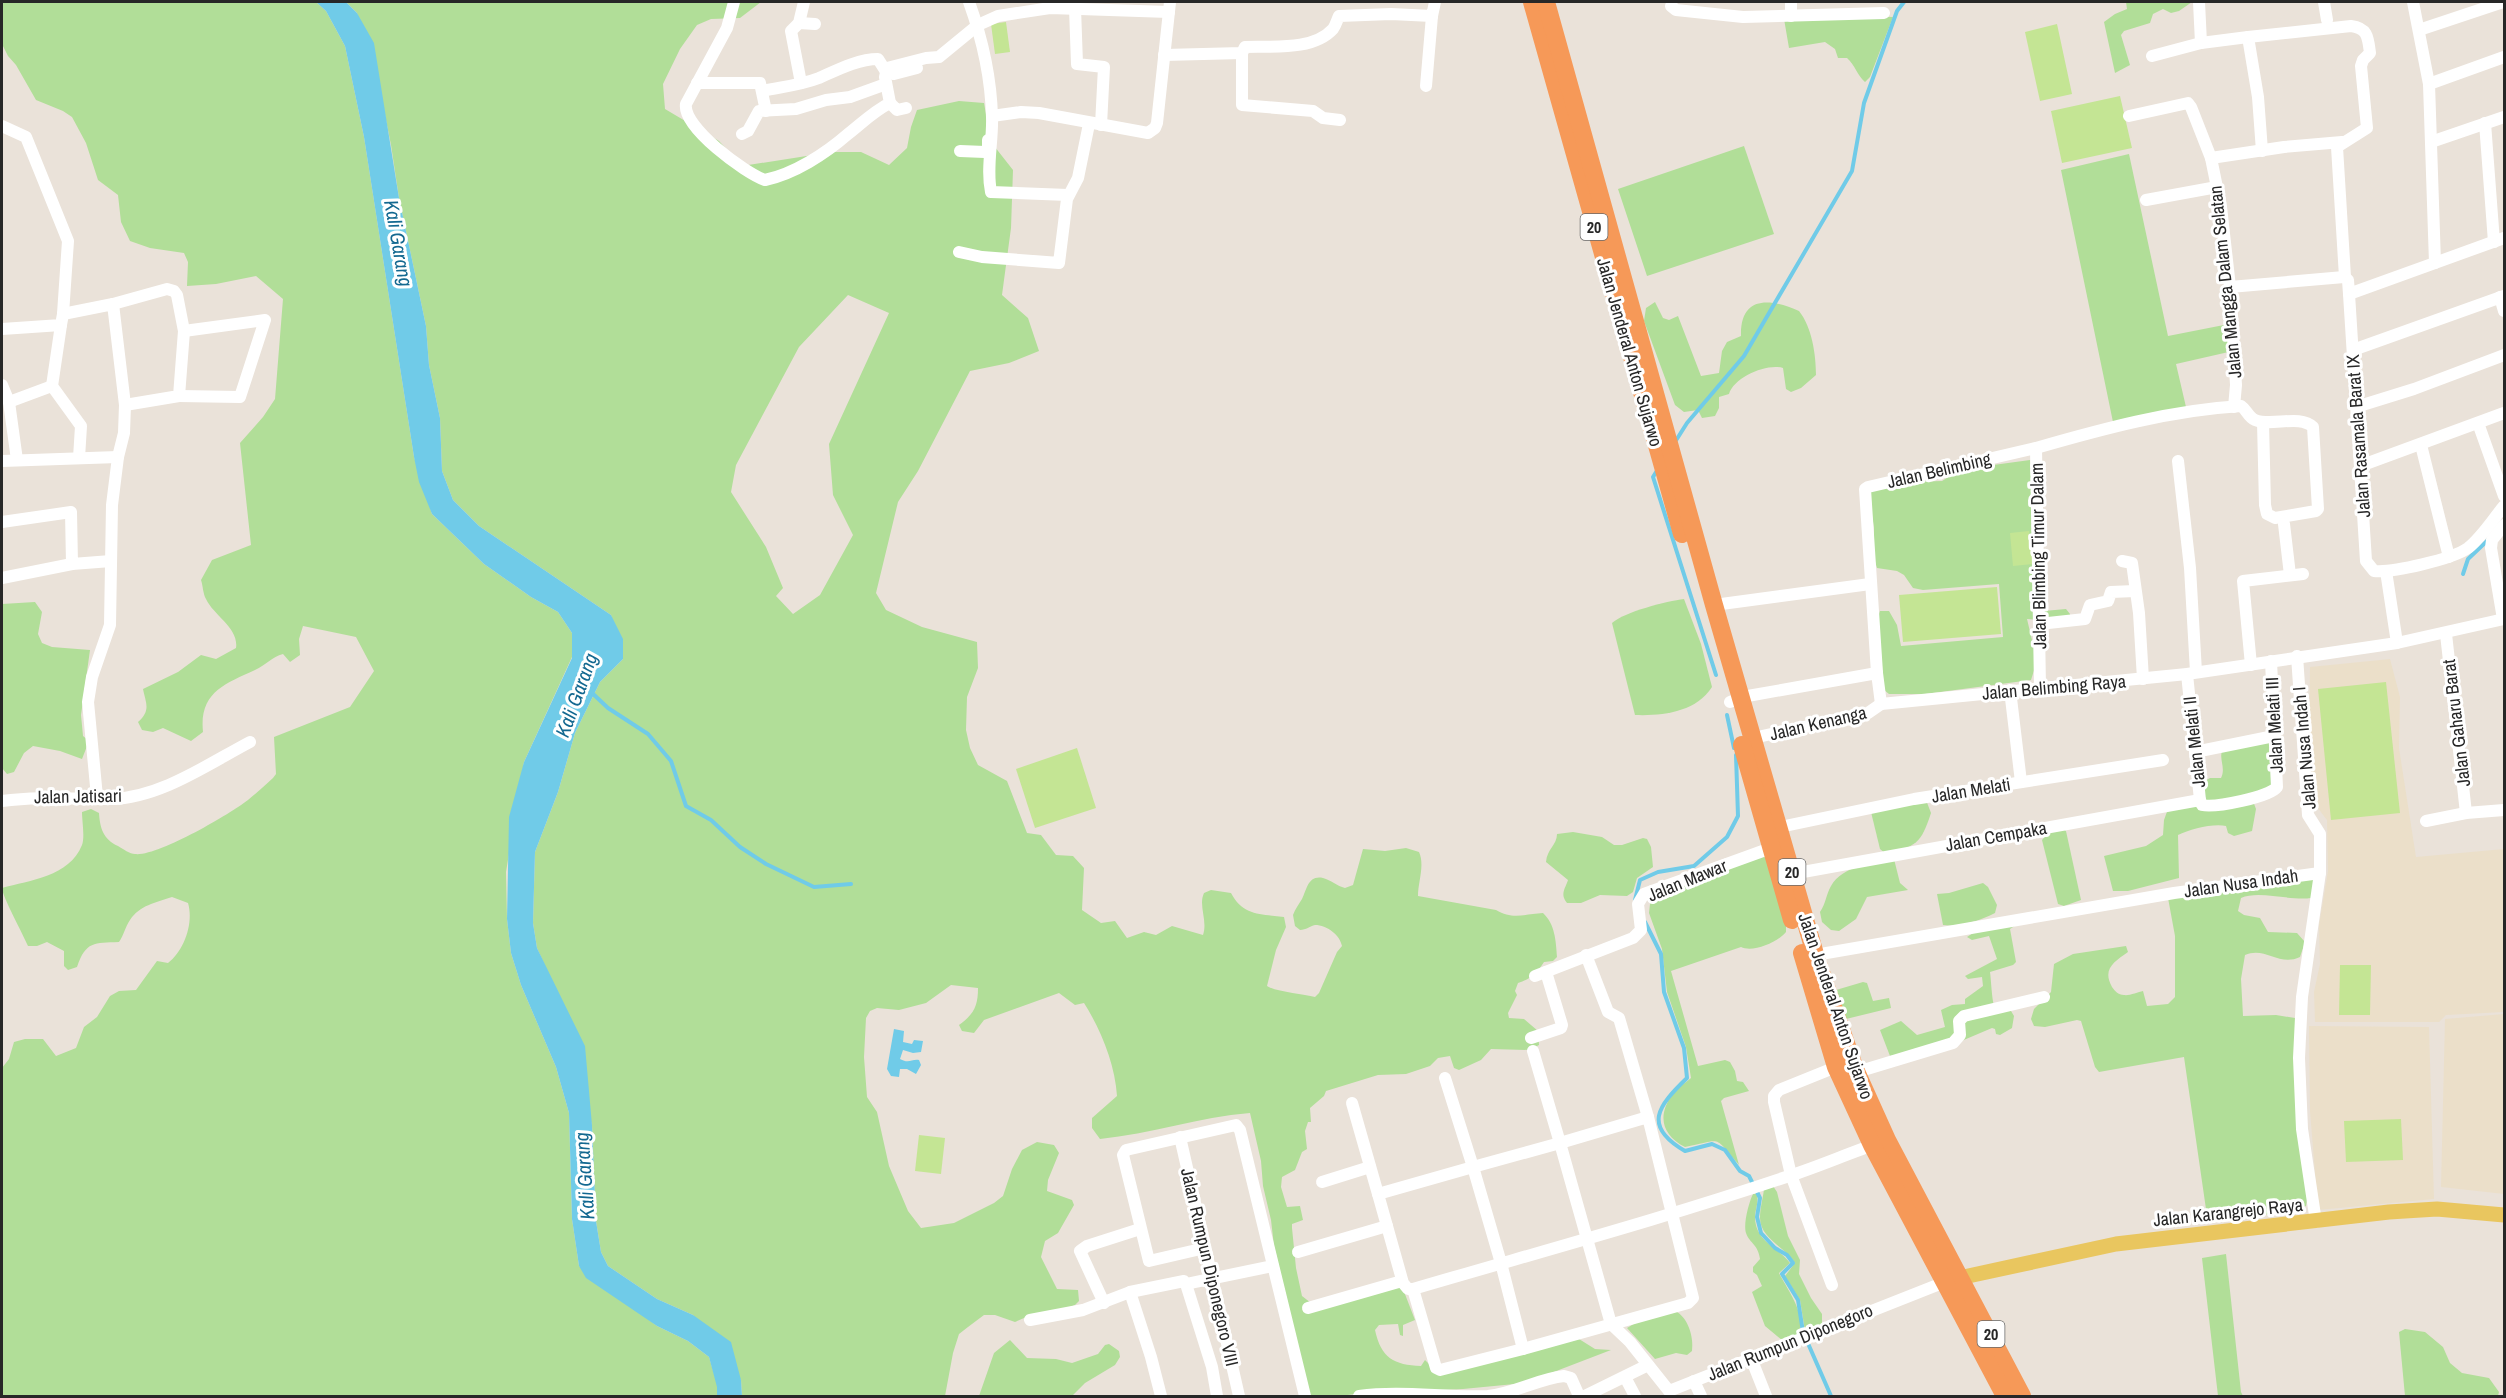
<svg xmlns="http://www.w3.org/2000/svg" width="2506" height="1398" font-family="'Archivo Narrow',sans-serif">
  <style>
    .education { fill: #ebdfc9 }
    .green { fill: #b1de98; fill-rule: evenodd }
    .pitch { fill: #c4e594 }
    .water { fill: #70cbe8 }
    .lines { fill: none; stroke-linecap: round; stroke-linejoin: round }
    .stream { stroke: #70cbe8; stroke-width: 4 }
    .minor { stroke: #fff; stroke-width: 12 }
    .major { stroke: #e9c65f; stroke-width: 15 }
    .highway { stroke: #f69958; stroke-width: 18 }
    .labels { text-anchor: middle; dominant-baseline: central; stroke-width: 6; stroke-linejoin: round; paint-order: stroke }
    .shield { fill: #fff; stroke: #686868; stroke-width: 1.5 }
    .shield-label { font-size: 16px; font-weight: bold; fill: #272727 }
    .street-label { font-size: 18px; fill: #272727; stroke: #fff }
    .water-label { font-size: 20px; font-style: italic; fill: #136890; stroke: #fff }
  </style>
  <rect width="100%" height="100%" fill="#eae2d9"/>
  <g class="education">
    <polygon points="2390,659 2400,697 2399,748 2416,857 2504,849 2504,1012 2446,1015 2439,1022 2315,1022 2314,992 2320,964 2319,925 2328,871 2327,820 2314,803 2309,755 2310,667"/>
    <polygon points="2504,1014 2504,1194 2441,1187 2445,1019"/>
    <polygon points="2309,1026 2429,1027 2434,1199 2318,1210 2310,1111"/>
  </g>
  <g class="green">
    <path d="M2 2H316L326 11 345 46 364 137 414 457 432 514 484 564 531 597 558 612 572 633V657L524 762 506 872 507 919 511 953 521 985 556 1067 569 1113 572 1219 579 1266 657 1326 688 1341 709 1357 718 1387 717 1396H2V1068L9 1059 14 1042 25 1039H43L56 1056 76 1048 84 1027 97 1017 110 996 119 991 136 990 157 961 168 963C184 951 194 923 188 903L172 897C155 903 140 905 130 920 125 927 124 935 119 942 94 943 86 941 77 967L68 970 64 966V951L47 942 37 946H28C23 934 2 896 2 888 30 880 69 877 82 845 85 837 82 821 82 812L91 809 99 813C100 828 103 839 118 846 123 849 130 854 135 854 157 857 230 814 248 800 257 793 265 785 273 778L276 774 274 737 350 707 374 671 356 637 303 626 299 639 300 655 290 662 283 654C272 657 266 665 255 670 224 684 199 693 203 732L191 741 163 728 153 732 142 730 138 722C151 710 146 704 143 689L178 672 201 655 216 659 236 648C239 628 214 616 206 599 203 594 203 586 201 580L212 560 251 545 240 443 263 417 275 399 283 299 256 276 216 284 187 286 188 262 184 253 150 248 130 241 121 222 118 195 98 180 86 143 72 117 63 111 36 100 16 65 8 56 2 44Z"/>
    <path d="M346 2H761L740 18 711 19 697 25 680 49 663 84 665 109 719 141 742 166 832 152H861L889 165 907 148 911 127 917 110 959 101 984 103 991 142 1013 170 1011 228 1002 295 1028 318 1039 351 1009 363 970 371 918 471 898 502 876 593 886 610 922 627 977 642 978 668 967 697 966 730 970 748 978 765 1007 781 1027 833 1041 835 1056 855 1073 856 1084 868 1082 910 1101 923 1115 921 1127 938 1144 932 1156 935 1172 926 1203 935C1208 920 1198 906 1204 893L1211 890 1231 893C1243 916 1261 914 1284 917L1286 927 1276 950 1267 986C1276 992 1303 994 1315 997L1319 993 1337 952 1342 946C1340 935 1327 925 1315 925 1310 926 1306 930 1300 930L1295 926 1293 915C1295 909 1299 904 1302 899 1307 889 1308 875 1323 878 1331 880 1337 886 1345 888L1353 885 1363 849 1385 851 1406 848 1419 852C1425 865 1418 882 1418 896L1496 910C1513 920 1524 914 1543 913 1555 924 1556 941 1557 957L1553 961 1544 962C1537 973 1531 979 1518 983L1515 991 1517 995 1508 1013 1509 1018 1524 1019 1538 1031 1539 1045 1529 1050 1491 1049 1481 1060 1459 1070 1454 1068 1450 1056 1438 1058 1430 1066 1406 1074 1378 1075 1326 1091 1324 1096 1310 1108 1311 1122H1308L1305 1131 1307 1149 1302 1152 1295 1170 1282 1177 1281 1187 1287 1207 1300 1206 1303 1220 1292 1224V1228L1296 1268 1302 1296 1311 1303 1398 1287 1403 1289 1415 1320 1403 1325V1336L1400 1335 1398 1324 1379 1325 1375 1330C1381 1358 1394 1365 1421 1366L1425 1360 1433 1368 1579 1339 1595 1349 1611 1350 1525 1383 1463 1389 1364 1393 1339 1396 1310 1395 1274 1246 1271 1220 1263 1186 1261 1161 1250 1113C1199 1117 1150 1134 1100 1139L1092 1128V1118L1117 1096C1115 1064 1101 1030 1084 1003L1075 1005 1059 993 984 1020 974 1033 962 1031 959 1025C974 1014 978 1006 978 988L951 985 926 1003 899 1010 877 1008 870 1011 866 1018 864 1057 867 1097 877 1112 889 1166 908 1211 921 1228 954 1223 994 1203 1003 1196 1012 1169 1022 1150 1037 1142 1054 1145 1059 1153 1048 1180 1047 1191 1072 1200 1074 1205 1058 1233 1045 1241 1041 1257 1057 1289 1078 1290 1079 1301 1075 1305 1046 1317 1024 1318 1015 1322 995 1315H984L968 1327 959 1334 953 1353 945 1396H742L741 1380 693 1315 657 1299 608 1266 601 1252 596 1221 592 1125 555 988 537 948 533 923 535 852 558 792 575 733 600 682 623 659 611 615 479 526 453 500 442 471 440 418 429 365 426 326 399 198 391 145 384 110 357 13ZM848 295 889 313 829 444 833 495 853 535 820 595 793 614 776 596 783 588 766 547 731 492 736 465 799 347Z"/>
    <polygon points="2126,2 2192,2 2179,11 2171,13 2163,9 2153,14 2150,23 2124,31 2121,35 2130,65 2115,73 2104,22 2115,14 2127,9"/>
    <path d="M1783 13 1893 17 1870 77 1865 82C1857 75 1855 65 1847 58H1838L1835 49 1825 42 1789 48Z"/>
    <polygon points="1744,146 1774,234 1647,276 1618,189"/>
    <polygon points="2129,154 2168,336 2229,324 2233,351 2176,364 2186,407 2113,422 2061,170"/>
    <path d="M1655 302 1663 318 1669 320 1678 316 1701 376 1719 373 1722 351 1727 342 1741 336C1740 294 1772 299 1799 311 1812 327 1816 355 1816 375L1801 388 1791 392 1786 389 1783 368C1767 363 1734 377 1729 394L1719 397V408L1715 416 1702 418 1698 410 1684 412 1675 405 1644 321 1646 308Z"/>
    <polygon points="2030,460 2044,611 2066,609 2070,614 2070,622 2027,619 2037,661 2031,680 1925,694 1889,694 1884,690 1878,617 1880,611 1889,611 1897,625 1901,646 2003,637 1999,584 1923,590 1913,588 1904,575 1897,571 1877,568 1874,558 1874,528 1868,490 1911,482 1942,481 1950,476 1986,466"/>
    <path d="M1684 599 1701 644 1712 687C1696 712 1663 716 1635 715L1612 623C1624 612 1667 601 1684 599Z"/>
    <polygon points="35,602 42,612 38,634 42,643 52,647 90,650 81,715 83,736 89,741 82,759 60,751 33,746 24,753 14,772 7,774 2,768 2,604"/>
    <path d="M2271 742 2277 780 2253 801 2256 809 2252 831 2234 836 2228 833 2226 826C2214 823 2190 829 2178 835L2179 878 2128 891H2113L2104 856 2146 846 2163 835 2164 820 2168 809 2193 804 2203 782 2210 778H2221C2226 768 2219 760 2222 751Z"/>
    <path d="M1926 800 1931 813C1921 844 1916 846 1886 854L1880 849 1871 812Z"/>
    <polygon points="2063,829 2066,831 2081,900 2064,906 2058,904 2042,840 2049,832"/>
    <path d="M1573 832 1602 837 1614 845H1622L1643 838 1647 839 1651 847 1653 867 1637 878 1633 892 1627 896 1600 895 1581 903H1567C1560 894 1565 889 1568 880L1546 862C1547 849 1557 845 1557 834Z"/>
    <path d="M1762 856 1766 858 1786 913V932C1778 942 1753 953 1741 947L1671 971 1698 1066 1725 1060 1730 1062 1735 1071 1737 1081 1743 1082 1749 1091 1724 1098 1721 1101 1739 1165C1712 1134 1724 1140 1685 1147 1662 1135 1657 1116 1672 1095 1676 1089 1685 1083 1691 1078L1686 1047 1667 992 1662 949 1649 913 1651 895Z"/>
    <path d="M1894 859 1900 883 1908 890 1867 897 1856 919 1839 931 1831 930 1822 922 1820 912C1826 903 1826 895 1831 886 1843 865 1872 864 1894 859Z"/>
    <path d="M2297 880H2315L2311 898C2290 901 2259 890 2241 898L2238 911 2244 915 2260 918 2268 932 2297 933 2305 942 2300 957C2279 967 2265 946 2245 955L2241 979 2243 1016 2276 1015 2295 1018 2308 1194 2306 1206C2278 1214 2235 1220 2207 1216L2184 1057 2099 1072 2095 1067 2081 1021 2077 1020 2045 1027 2034 1026 2031 1019 2034 1009 2051 992 2054 964 2073 954 2126 946 2128 952C2114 962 2102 969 2112 987 2115 991 2118 995 2124 995 2129 996 2138 992 2143 991L2147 1006 2168 1004 2175 997V936L2168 898Z"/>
    <path d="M1983 883 1988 887 1997 905 1995 913C1980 921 1959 927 1943 925L1937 894 1949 893Z"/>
    <path d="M2019 923 2010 929 2016 962 2013 965 1990 972C1991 979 1992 1000 1994 1005L2011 1011 2014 1016 2012 1028 2000 1035 1996 1034 1995 1029 1992 1028 1952 1045 1890 1056 1880 1030 1901 1021 1917 1035 1945 1027 1941 1010 1952 1005 1965 1004V999L1983 986 1982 977 1968 979 1965 976 1997 959 1989 936 1972 940 1967 937 1973 933Z"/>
    <polygon points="1863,982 1867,983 1873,1001 1889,998 1891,1008 1846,1019 1836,990"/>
    <path d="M1773 1186 1777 1192 1788 1236 1800 1260 1799 1274 1811 1298 1822 1314V1324L1820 1327 1805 1331 1800 1300 1785 1276 1795 1263C1785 1247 1760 1238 1760 1218 1760 1208 1763 1198 1764 1189Z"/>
    <path d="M1753 1194H1757C1759 1203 1755 1209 1755 1218 1756 1242 1778 1247 1790 1263L1779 1273C1788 1291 1806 1313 1799 1334L1783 1341 1765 1326 1752 1292 1762 1286 1757 1275 1753 1272V1267L1760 1259C1758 1244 1750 1244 1746 1233 1743 1224 1749 1202 1753 1194Z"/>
    <polygon points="2226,1254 2241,1392 2243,1396 2218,1396 2202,1258"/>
    <path d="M1675 1311C1688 1317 1694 1337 1692 1351L1687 1355 1676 1353 1655 1359 1627 1328 1637 1322Z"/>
    <polygon points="2405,1329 2425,1332 2443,1347 2450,1363 2462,1373 2489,1378 2499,1392 2498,1396 2402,1396 2405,1396 2399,1332"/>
    <polygon points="1010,1340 1027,1358 1056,1359 1072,1363 1098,1354 1105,1345 1109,1344 1119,1351 1120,1357 1115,1365 1085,1383 1072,1396 979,1396 994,1353"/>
  </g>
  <g class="pitch">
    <polygon points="1006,22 1010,52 995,54 991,24"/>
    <polygon points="2057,24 2072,94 2040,101 2025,32"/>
    <polygon points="2120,96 2132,148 2062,163 2051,111"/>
    <polygon points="2029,531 2033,564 2013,566 2010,533"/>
    <polygon points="1997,587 2001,634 1903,642 1899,595"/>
    <polygon points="2386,682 2400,813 2331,820 2318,689"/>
    <polygon points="1077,748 1096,808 1035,828 1016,769"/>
    <polygon points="2340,965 2371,965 2370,1015 2339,1015"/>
    <polygon points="2401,1119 2403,1160 2346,1162 2344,1121"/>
    <polygon points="919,1135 945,1138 941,1174 915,1171"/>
  </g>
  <g class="water">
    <polygon points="316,2 346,2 357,13 374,43 399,198 426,326 429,365 440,418 442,471 453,500 479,526 611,615 623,639 623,659 600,682 575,733 558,792 535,852 533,923 537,948 585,1046 592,1125 596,1221 601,1252 608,1266 657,1299 693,1315 731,1342 741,1380 742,1396 717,1396 717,1387 709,1357 688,1341 657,1326 586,1278 579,1266 572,1219 569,1113 556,1067 521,985 511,953 507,919 509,817 524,762 572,658 572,633 558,612 531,597 484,564 432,514 419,482 414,457 364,137 345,46 326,11"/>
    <path d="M894 1029 904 1031 903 1042 912 1044 914 1040 923 1041 921 1052 913 1053 903 1050 900 1059C909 1064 911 1059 919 1060L921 1065 916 1074 907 1069H900L899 1077 891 1076 887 1069Z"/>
  </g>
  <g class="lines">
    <g class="stream">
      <polyline points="1675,442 1687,423 1744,356 1852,171 1864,103 1897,11 1904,2"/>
      <polyline points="1658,469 1653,477 1716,675"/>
      <polyline points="2463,574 2468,559 2488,540"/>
      <polyline points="591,692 608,708 648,734 671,761 686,806 711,820 740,847 766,864 814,887 851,884"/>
      <polyline points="1727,715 1734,748"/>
      <polyline points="1635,900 1640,880 1658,872 1694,866 1727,837 1738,816 1736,755"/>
      <path d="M1645 922 1661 954 1664 992 1684 1048 1687 1078C1658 1106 1642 1126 1685 1151L1712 1144 1725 1150 1740 1171 1749 1176 1760 1198 1757 1217 1761 1233 1775 1248 1787 1255 1793 1263 1782 1274 1798 1300 1803 1332 1831 1396"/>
    </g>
    <g class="minor">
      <path d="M734 2 727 28 686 104C682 127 745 173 765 180 794 174 825 154 848 134 862 123 874 111 890 103L885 77 887 68 926 58 939 57 978 25 998 16 1050 8 1169 12"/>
      <path d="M969 2C982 38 991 77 992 117 993 141 986 168 991 192L1068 195"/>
      <polyline points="1791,2 1791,16"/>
      <polyline points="2324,2 2327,20"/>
      <polyline points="2413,2 2429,84 2435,263"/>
      <polyline points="1671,6 1676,10 1743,17 1884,13"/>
      <polyline points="1075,8 1077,64 1104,67 1101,125"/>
      <polyline points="799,23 815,24"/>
      <polyline points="2419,30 2503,2"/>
      <path d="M2248 37 2351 26C2368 28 2368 38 2370 53L2363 60 2361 66 2367 128 2337 147 2345 277"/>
      <polyline points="2201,43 2248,37 2258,97 2262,151"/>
      <polyline points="1242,53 1242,105 1313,111 1323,118 1340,120"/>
      <path d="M1164 55 1242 53 1245 47C1272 46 1313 51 1333 29 1336 25 1337 20 1339 16L1391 14 1432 16 1435 2"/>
      <polyline points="2152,56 2201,43 2199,2"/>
      <polyline points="894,74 917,68"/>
      <polyline points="697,83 760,83 766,111"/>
      <polyline points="801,83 791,31 799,23 804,2"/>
      <polyline points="2429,84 2504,57"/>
      <polyline points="1426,86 1432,16"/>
      <path d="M763 91C781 87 801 85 819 78 837 70 858 59 878 59L885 70"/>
      <polyline points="890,103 897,110 906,108"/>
      <polyline points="992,116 1021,112 1039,113 1148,133 1155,128 1157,123 1170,2"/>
      <polyline points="2129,116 2188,103 2191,107 2211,158 2221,207 2230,287 2236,385 2234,407"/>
      <polyline points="2485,123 2494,242"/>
      <polyline points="2,126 26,137 68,241 63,314"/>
      <polyline points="742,134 748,131 759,111 796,109 826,100 850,97 886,84"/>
      <polyline points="2431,142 2504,117"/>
      <polyline points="960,151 985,152 988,149 988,140"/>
      <polyline points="2211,158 2284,147 2342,142"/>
      <polyline points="2146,200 2217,187"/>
      <polyline points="959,252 982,257 1059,263 1067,199 1078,178 1089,124"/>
      <polyline points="2230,287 2344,277 2348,280 2349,294 2504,238"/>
      <path d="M2349 294 2366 561 2374 571C2392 573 2453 559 2468 548 2482 537 2493 519 2504 506"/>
      <polyline points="2500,297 2504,311"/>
      <polyline points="113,304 167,289 174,291 177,295 184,331 179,396 125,405"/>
      <polyline points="61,325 52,386 81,426 79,458"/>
      <polyline points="2,329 61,325 63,314 113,304 125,405 124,433 118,457 112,505 110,625 92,677 88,702 97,797"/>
      <polyline points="2353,350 2504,296"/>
      <polyline points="2,385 9,402 17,460"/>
      <polyline points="179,396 240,397 265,320 184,331"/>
      <polyline points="9,402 52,386"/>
      <polyline points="2356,407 2414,389 2504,355"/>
      <polyline points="2478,423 2504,496"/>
      <polyline points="2421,445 2449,557"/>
      <polyline points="2,461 118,457"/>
      <polyline points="2178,461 2190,568 2196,672"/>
      <polyline points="2360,466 2504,413"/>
      <polyline points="2,522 71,512 72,564 111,561"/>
      <polyline points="2284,524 2290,575"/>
      <polyline points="2122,561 2132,563 2139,613 2143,679"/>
      <polyline points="2386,571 2397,643"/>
      <polyline points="2,578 72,564"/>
      <polyline points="1714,605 1870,584"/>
      <polyline points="2503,619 2491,548 2492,540 2504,525"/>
      <polyline points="2039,624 2085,619 2090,605 2108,601 2111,592 2135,591"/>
      <polyline points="2446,634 2466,813"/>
      <polyline points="2297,656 2308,815 2320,834 2320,873 2302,997 2299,1058 2302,1129 2316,1222"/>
      <polyline points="2251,665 2243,581 2303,574"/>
      <polyline points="1877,673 1865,489 1868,487 2036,448"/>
      <path d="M2187 674 2200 800 2202 805C2215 808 2270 797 2277 787L2271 661"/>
      <path d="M2040 687 2036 448C2102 429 2172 410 2241 406 2247 410 2248 417 2255 420 2271 427 2300 414 2313 427L2318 509 2316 511 2275 518 2267 514 2265 505 2263 422"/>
      <polyline points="2010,690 2021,782"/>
      <polyline points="1730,702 1742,697 1877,673 1881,704 2187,674 2397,643 2504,619"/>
      <polyline points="1753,738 1868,713 1881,704"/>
      <polyline points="2195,752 2274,736"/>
      <path d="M2 801C38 796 74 799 111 799 160 798 208 764 250 742"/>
      <polyline points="2426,821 2466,813 2504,810"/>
      <polyline points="1780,827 1914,799 2163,760"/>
      <polyline points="1792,874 2200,800"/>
      <polyline points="1586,955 1608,1012 1619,1018 1648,1117"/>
      <polyline points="1815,955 2174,893 2320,873"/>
      <polyline points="1535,976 1633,938 1641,930 1638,904 1644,894 1771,848"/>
      <polyline points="1531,1038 1561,1028 1562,1025 1546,972"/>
      <polyline points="1857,1072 1953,1043 1960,1035 1959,1021 1964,1016 2044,997"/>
      <polyline points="1445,1078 1473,1167 1560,1143 1611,1324 1630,1342 1669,1391 1950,1280"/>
      <polyline points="1352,1103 1378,1194"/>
      <polyline points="1180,1137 1239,1396"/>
      <polyline points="1322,1182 1370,1167"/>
      <polyline points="1205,1248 1149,1261 1123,1155 1126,1150 1236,1125 1240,1130 1305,1396"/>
      <polyline points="1298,1252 1387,1226"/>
      <polyline points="1186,1284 1212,1367 1217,1396"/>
      <polyline points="1832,1285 1791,1175 1774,1102 1774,1096 1779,1090 1836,1067"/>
      <polyline points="1413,1289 1436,1368 1440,1370 1523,1349 1688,1303 1693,1298 1648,1117 1560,1143 1533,1051"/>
      <polyline points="1130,1292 1151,1357 1161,1396"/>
      <polyline points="1104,1303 1080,1251 1087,1246 1140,1229"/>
      <polyline points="1308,1308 1402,1281"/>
      <polyline points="1030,1320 1083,1310 1130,1292 1184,1281 1186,1284 1272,1266"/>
      <path d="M1523 1349 1501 1263 1473 1167 1378 1194 1403 1283 1408 1289H1413C1539 1252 1665 1218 1789 1176 1820 1166 1849 1153 1879 1143"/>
      <polyline points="1751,1358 1766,1396"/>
      <polyline points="1625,1377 1635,1396"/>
      <polyline points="1694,1381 1701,1396"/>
      <path d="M1359 1396C1402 1390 1445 1398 1488 1396 1515 1393 1538 1379 1564 1376L1571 1378 1579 1396"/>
      <polyline points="1585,1396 1648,1365"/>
    </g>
    <polyline class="major" points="1959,1278 2116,1244 2389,1212 2437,1209 2504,1215"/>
    <g class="highway">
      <polyline points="1532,2 1682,534"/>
      <polyline points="1546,2 1714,605 1817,961 1855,1069 1887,1140 2022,1396"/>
      <polyline points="1742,745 1792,920"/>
      <polyline points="1802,953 1836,1067 1872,1145 2005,1396"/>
    </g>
  </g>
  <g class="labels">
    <g class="shield">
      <rect x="1580.5" y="214" width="27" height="26" rx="4.5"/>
      <rect x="1778.5" y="859" width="27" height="26" rx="4.5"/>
      <rect x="1977.5" y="1321" width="27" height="26" rx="4.5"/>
    </g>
    <g class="shield-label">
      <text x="1594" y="227">20</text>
      <text x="1792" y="872">20</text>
      <text x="1991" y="1334">20</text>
    </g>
    <g class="street-label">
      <text transform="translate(2225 282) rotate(-96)">Jalan Mangga Dalam Selatan</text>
      <text transform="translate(1630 352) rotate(74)">Jalan Jenderal Anton Sujarwo</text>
      <text transform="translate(2358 436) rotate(-94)">Jalan Rasamala Barat IX</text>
      <text transform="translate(1939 470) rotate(-13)">Jalan Belimbing</text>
      <text transform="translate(2038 556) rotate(-91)">Jalan Blimbing Timur Dalam</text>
      <text transform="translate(2054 687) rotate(-5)">Jalan Belimbing Raya</text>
      <text transform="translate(1818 723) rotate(-13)">Jalan Kenanga</text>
      <text transform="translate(2456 723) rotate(-97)">Jalan Gaharu Barat</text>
      <text transform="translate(2274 725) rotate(-93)">Jalan Melati III</text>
      <text transform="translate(2194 742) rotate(-96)">Jalan Melati II</text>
      <text transform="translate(2304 748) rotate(-95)">Jalan Nusa Indah I</text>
      <text transform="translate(1971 790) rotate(-9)">Jalan Melati</text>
      <text transform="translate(78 796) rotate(-1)">Jalan Jatisari</text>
      <text transform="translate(1996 836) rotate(-10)">Jalan Cempaka</text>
      <text transform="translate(1687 880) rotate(-22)">Jalan Mawar</text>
      <text transform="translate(2241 883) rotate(-8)">Jalan Nusa Indah</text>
      <text transform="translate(1836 1006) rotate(71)">Jalan Jenderal Anton Sujarwo</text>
      <text transform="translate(2228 1212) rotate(-6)">Jalan Karangrejo Raya</text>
      <text transform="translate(1210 1267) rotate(77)">Jalan Rumpun Diponegoro VIII</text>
      <text transform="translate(1790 1342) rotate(-22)">Jalan Rumpun Diponegoro</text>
    </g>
    <g class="water-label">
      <text transform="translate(399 243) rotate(80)">Kali Garang</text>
      <text transform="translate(576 695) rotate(-70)">Kali Garang</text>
      <text transform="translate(584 1176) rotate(-94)">Kali Garang</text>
    </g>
  </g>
  <rect width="2506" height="1398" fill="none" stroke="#272727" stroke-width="6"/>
</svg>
